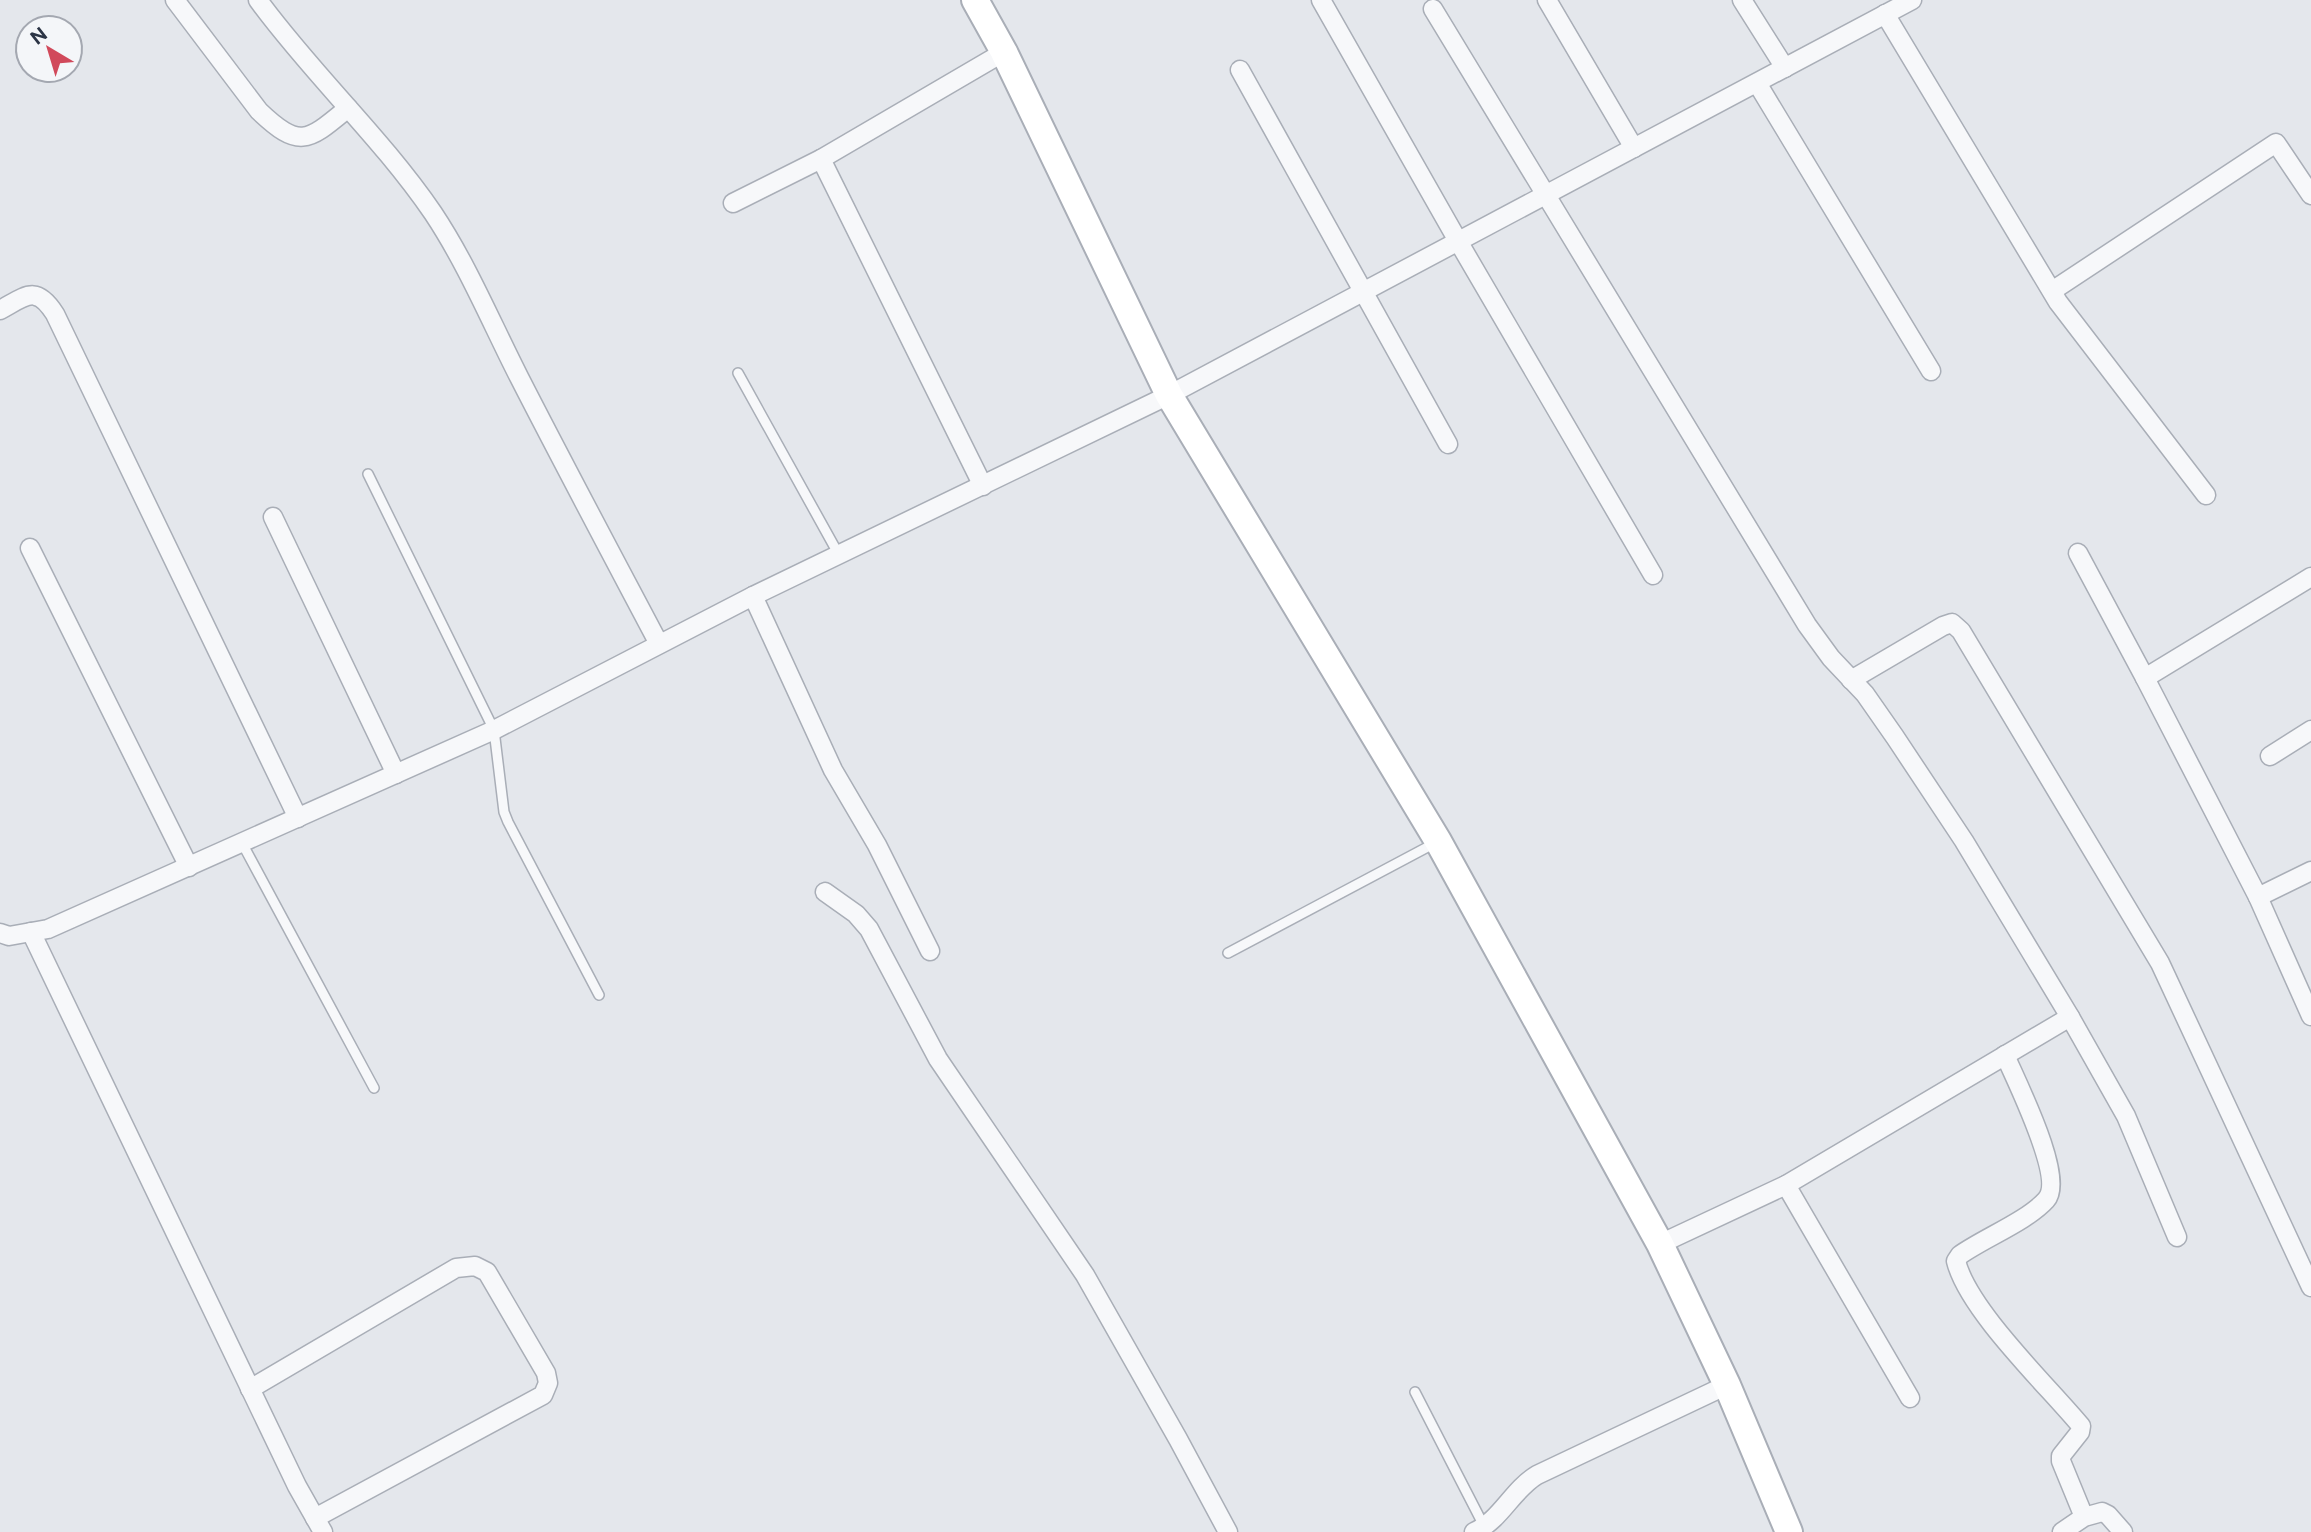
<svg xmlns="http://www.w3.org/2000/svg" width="2311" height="1532" font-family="'Public Sans',sans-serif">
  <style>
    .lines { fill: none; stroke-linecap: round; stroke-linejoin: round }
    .lane-casing { stroke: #a9aeb7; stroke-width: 12 }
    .street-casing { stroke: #a9aeb7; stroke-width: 21 }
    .secondary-casing { stroke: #a9aeb7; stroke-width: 30 }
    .lane { stroke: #f7f8fa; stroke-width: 9 }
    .street { stroke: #f7f8fa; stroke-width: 18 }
    .secondary { stroke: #fff; stroke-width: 26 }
  </style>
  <rect width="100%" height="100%" fill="#e4e7ec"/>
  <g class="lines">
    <defs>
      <g id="lane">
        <polyline points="738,373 839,555"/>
        <polyline points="368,474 494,730 504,812 508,822 599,995"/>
        <polyline points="242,843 374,1088"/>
        <polyline points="1228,953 1437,842"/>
        <polyline points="1415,1392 1484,1526"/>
      </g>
      <g id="street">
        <path d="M175 0 259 111C300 150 308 141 348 108"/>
        <path d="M258 0C312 74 381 137 433 213 467 264 491 322 519 377 565 467 612 555 659 644"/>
        <polyline points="1321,0 1458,241 1653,575"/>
        <polyline points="1547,0 1634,148"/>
        <polyline points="1742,0 1785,68"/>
        <polyline points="1433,9 1807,625 1831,658 1865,694 1895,737 1964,841 2070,1017 1786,1185 1660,1244"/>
        <polyline points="1885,14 2058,302 2206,495"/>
        <polyline points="1240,70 1448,444"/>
        <polyline points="1757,83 1931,371"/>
        <polyline points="821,159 983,486"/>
        <polyline points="733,203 821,159 1004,52"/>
        <polyline points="2052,291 2276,143 2311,195"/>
        <path d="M0 310C26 296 36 284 55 314L298 818"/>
        <polyline points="273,517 396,774"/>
        <polyline points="30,548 189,867"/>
        <polyline points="2078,553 2145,678"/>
        <polyline points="2311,577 2145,678 2258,897 2311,871"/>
        <polyline points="753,596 833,770 877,845 930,951"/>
        <polyline points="1851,680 1943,626 1952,623 1961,631 2160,963 2311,1287"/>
        <polyline points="2270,756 2311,730"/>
        <polyline points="825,892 856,914 869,929 938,1059 1085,1275 1178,1439 1228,1532"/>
        <polyline points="2258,897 2311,1016"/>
        <polyline points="31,932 297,1486 323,1532"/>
        <polyline points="0,933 9,936 48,929 494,730 753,596 1169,395 1912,0"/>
        <polyline points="2070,1017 2126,1116 2177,1237"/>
        <path d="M2005 1055C2016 1081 2066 1179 2046 1200 2027 1221 1984 1238 1960 1255L1956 1261C1968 1310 2047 1385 2081 1426L2080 1432 2061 1456V1461L2084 1517"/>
        <polyline points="1786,1185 1910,1398"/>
        <polyline points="250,1389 456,1268 475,1266 487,1272 546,1373 548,1383 543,1395 315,1518"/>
        <path d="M1474 1532C1501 1520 1512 1490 1537 1475L1727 1385"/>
        <polyline points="2062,1532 2084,1517 2102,1512 2108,1515 2123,1532"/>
      </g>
      <polyline id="secondary" points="975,0 1004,52 1169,395 1438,841 1660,1244 1727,1385 1789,1532"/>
    </defs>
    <use href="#lane" class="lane-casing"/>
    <use href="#street" class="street-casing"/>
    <use href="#secondary" class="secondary-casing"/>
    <use href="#lane" class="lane"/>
    <use href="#street" class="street"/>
    <use href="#secondary" class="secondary"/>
  </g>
  <g transform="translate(49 49) rotate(322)"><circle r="33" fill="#f4f6f9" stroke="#a4a8b1" stroke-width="2"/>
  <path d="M0-5L12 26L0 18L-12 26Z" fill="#d1495b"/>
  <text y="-10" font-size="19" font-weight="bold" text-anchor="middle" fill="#2b3445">N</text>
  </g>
</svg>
